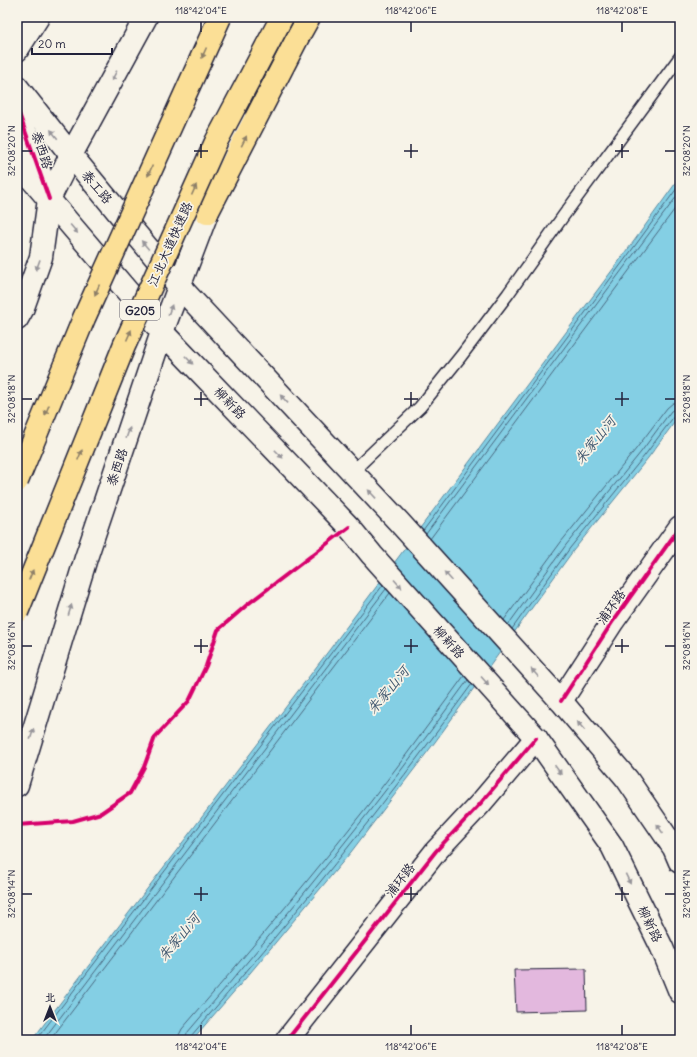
<svg xmlns="http://www.w3.org/2000/svg" width="697" height="1057" font-family="Delius,'LXGW WenKai TC',sans-serif">
  <style>
    .water { fill: #84cfe4; stroke: #5d8aa0 }
    .lines { fill: none; stroke-linecap: round; stroke-linejoin: round }
    .shore { stroke: #49677f; stroke-width: 1 }
    .building { fill: #e3b8de; stroke: #22223b }
    .service-casing { stroke: #22223b; stroke-width: 14 }
    .minor-casing { stroke: #22223b; stroke-width: 25 }
    .tertiary-casing { stroke: #22223b; stroke-width: 25 }
    .secondary-casing { stroke: #22223b; stroke-width: 25 }
    .trunk-casing { stroke: #22223b; stroke-width: 25 }
    .service { stroke: #f7f3e8; stroke-width: 11 }
    .minor { stroke: #f7f3e8; stroke-width: 22 }
    .tertiary { stroke: #f7f3e8; stroke-width: 22 }
    .secondary { stroke: #f7f3e8; stroke-width: 22 }
    .trunk { stroke: #fbdf96; stroke-width: 22 }
    .trunk-bridge-casing { stroke: #22223b; stroke-width: 25; stroke-linecap: butt }
    .trunk-bridge { stroke: #fbdf96; stroke-width: 22 }
    .cycleway-casing { stroke: #f7f3e8; stroke-width: 6 }
    .cycleway { stroke: #d6006c; stroke-width: 4 }
    .oneway { fill: #8e8068 }
    .oneway2 { fill: #97959a }
    .ticks { fill: none; stroke: #22223b; stroke-width: 1.5 }
    .labels { text-anchor: middle; dominant-baseline: central; stroke-width: 3.5; stroke-linejoin: round; paint-order: stroke }
    .shield { fill: #f7f3e8; stroke: #62616f; stroke-width: 1 }
    .shield-label { font-size: 12px; font-weight: bold; fill: #22223b }
    .street-label { font-size: 13px; fill: #22223b; stroke: #f7f3e8 }
    .water-label { font-size: 14px; font-style: italic; fill: #3f566e; stroke: #f7f3e8 }
    .neatline { fill: none; stroke: #22223b; stroke-width: 1.5 }
    .ticks-label { font-size: 10px; text-anchor: middle; fill: #22223b }
  </style>
  <rect width="100%" height="100%" fill="#f7f3e8"/>
  <filter id="ink" filterUnits="userSpaceOnUse"><feTurbulence type="fractalNoise" baseFrequency=".025" numOctaves="2"/><feDisplacementMap in="SourceGraphic" scale="8" xChannelSelector="R" yChannelSelector="G"/><feConvolveMatrix kernelMatrix="1 2 1 2 8 2 1 2 1" color-interpolation-filters="sRGB"/></filter>
  <g filter="url(#ink)">
    <polygon class="water" points="680,177 680,415 648,458 573,551 435,742 351,852 245,979 192,1040 32,1040 330,649 634,241"/>
    <g class="lines">
      <g class="shore">
        <polyline points="423,531 637,243 680,184"/>
        <polyline points="426,534 680,192"/>
        <polyline points="430,539 680,202"/>
        <polyline points="504,620 561,542 636,449 667,408 673,403 680,402"/>
        <polyline points="508,625 566,545 641,452 671,411 675,409 680,408"/>
        <polyline points="512,629 570,548 645,455 675,415 680,413"/>
        <polyline points="36,1040 383,585"/>
        <polyline points="43,1040 386,589"/>
        <polyline points="50,1040 390,593"/>
        <path d="M179 1040V1035L182 1029C235 968 287 906 338 843 382 789 423 732 464 676"/>
        <path d="M185 1040 187 1033C285 919 380 802 468 680"/>
        <path d="M190 1040 191 1036C289 923 384 806 472 684"/>
      </g>
    </g>
    <polygon class="building" points="586,969 587,1010 516,1012 514,970"/>
    <g class="lines">
      <defs>
        <polyline id="service" points="352,472 420,407 461,356 508,294 564,215 680,57"/>
        <polyline id="minor" points="287,1040 436,851 480,804 536,738"/>
        <g id="tertiary">
          <polyline points="17,50 38,17"/>
          <polyline points="17,108 49,199"/>
          <polyline points="561,701 613,621 680,527"/>
        </g>
        <g id="secondary">
          <polyline points="17,87 71,155 179,286 399,522 561,701 627,779 674,848 680,862"/>
          <polyline points="17,162 162,332 349,527 372,555 536,738 612,846 662,948 680,992"/>
          <polyline points="17,319 22,310 41,257 49,199 71,155 146,17"/>
          <polyline points="17,785 86,558 162,332 207,213 235,117"/>
        </g>
        <polyline id="trunk" points="207,213 299,35 309,17"/>
      </defs>
      <use href="#service" class="service-casing"/>
      <use href="#minor" class="minor-casing"/>
      <use href="#tertiary" class="tertiary-casing"/>
      <use href="#secondary" class="secondary-casing"/>
      <use href="#trunk" class="trunk-casing"/>
      <use href="#service" class="service"/>
      <use href="#minor" class="minor"/>
      <use href="#tertiary" class="tertiary"/>
      <use href="#secondary" class="secondary"/>
      <use href="#trunk" class="trunk"/>
      <defs>
        <g id="trunk-bridge">
          <polyline points="17,481 84,318 220,17"/>
          <polyline points="17,612 124,346 216,142 282,17"/>
        </g>
      </defs>
      <use href="#trunk-bridge" class="trunk-bridge-casing"/>
      <use href="#trunk-bridge" class="trunk-bridge"/>
      <defs>
        <g id="cycleway">
          <polyline points="17,108 49,199"/>
          <polyline points="561,701 613,621 680,527"/>
          <polyline points="17,825 73,821 101,813 130,793 144,767 155,737 189,701 206,666 218,630 248,604 349,527"/>
          <polyline points="287,1040 436,851 480,804 536,738"/>
        </g>
      </defs>
      <use href="#cycleway" class="cycleway-casing"/>
      <use href="#cycleway" class="cycleway"/>
    </g>
    <defs><path id="oneway-solid" d="M-6-.8H1V-3.2L6.5 0L1 3.2V.8H-6Z"/></defs>
    <g class="oneway">
      <use href="#oneway-solid" transform="translate(204 53) rotate(114)"/>
      <use href="#oneway-solid" transform="translate(244 141) rotate(-63)"/>
      <use href="#oneway-solid" transform="translate(150 171) rotate(114)"/>
      <use href="#oneway-solid" transform="translate(194 190) rotate(-66)"/>
      <use href="#oneway-solid" transform="translate(97 290) rotate(114)"/>
      <use href="#oneway-solid" transform="translate(129 335) rotate(-66)"/>
      <use href="#oneway-solid" transform="translate(47 410) rotate(112)"/>
      <use href="#oneway-solid" transform="translate(80 455) rotate(-68)"/>
      <use href="#oneway-solid" transform="translate(31 575) rotate(-68)"/>
    </g>
    <g class="oneway2">
      <use href="#oneway-solid" transform="translate(114 76) rotate(118)"/>
      <use href="#oneway-solid" transform="translate(54 134) rotate(-128)"/>
      <use href="#oneway-solid" transform="translate(74 229) rotate(50)"/>
      <use href="#oneway-solid" transform="translate(145 245) rotate(-130)"/>
      <use href="#oneway-solid" transform="translate(38 265) rotate(110)"/>
      <use href="#oneway-solid" transform="translate(170 310) rotate(-70)"/>
      <use href="#oneway-solid" transform="translate(189 360) rotate(46)"/>
      <use href="#oneway-solid" transform="translate(284 399) rotate(-133)"/>
      <use href="#oneway-solid" transform="translate(128 433) rotate(-71)"/>
      <use href="#oneway-solid" transform="translate(279 454) rotate(46)"/>
      <use href="#oneway-solid" transform="translate(372 494) rotate(-133)"/>
      <use href="#oneway-solid" transform="translate(448 576) rotate(-132)"/>
      <use href="#oneway-solid" transform="translate(398 584) rotate(48)"/>
      <use href="#oneway-solid" transform="translate(70 610) rotate(-73)"/>
      <use href="#oneway-solid" transform="translate(535 673) rotate(-132)"/>
      <use href="#oneway-solid" transform="translate(485 681) rotate(48)"/>
      <use href="#oneway-solid" transform="translate(581 726) rotate(-130)"/>
      <use href="#oneway-solid" transform="translate(32 734) rotate(-73)"/>
      <use href="#oneway-solid" transform="translate(558 770) rotate(55)"/>
      <use href="#oneway-solid" transform="translate(660 829) rotate(-124)"/>
      <use href="#oneway-solid" transform="translate(628 879) rotate(64)"/>
    </g>
  </g>
  <path class="ticks" d="M201 22V32M411 22V32M622 22V32M201 144V158M411 144V158M622 144V158M22 151H32M194 151H208M404 151H418M615 151H629M665 151H675M201 392V406M411 392V406M622 392V406M22 399H32M194 399H208M404 399H418M615 399H629M665 399H675M201 639V653M411 639V653M622 639V653M22 646H32M194 646H208M404 646H418M615 646H629M665 646H675M201 887V901M411 887V901M622 887V901M22 894H32M194 894H208M404 894H418M615 894H629M665 894H675M201 1025V1035M411 1025V1035M622 1025V1035"/>
  <g class="labels">
    <rect class="shield" x="120" y="300" width="40" height="20" rx="3"/>
    <g class="shield-label">
      <text x="140" y="310">G205</text>
    </g>
    <g class="street-label">
      <text transform="translate(42 150) rotate(71)">泰西路</text>
      <text transform="translate(97 187) rotate(50)">泰工路</text>
      <text transform="translate(170 244) rotate(-66)">江北大道快速路</text>
      <text transform="translate(230 403) rotate(46)">柳新路</text>
      <text transform="translate(117 467) rotate(-71)">泰西路</text>
      <text transform="translate(611 607) rotate(-55)">浦环路</text>
      <text transform="translate(449 642) rotate(48)">柳新路</text>
      <text transform="translate(400 880) rotate(-52)">浦环路</text>
      <text transform="translate(650 924) rotate(64)">柳新路</text>
    </g>
    <g class="water-label">
      <text transform="translate(595 440) rotate(-51)">朱家山河</text>
      <text transform="translate(388 690) rotate(-50)">朱家山河</text>
      <text transform="translate(179 937) rotate(-50)">朱家山河</text>
    </g>
  </g>
  <rect width="697" height="1057" fill="none" stroke="#f7f3e8" stroke-width="44"/>
  <g transform="translate(50 1007)" stroke="#f7f3e8" stroke-width="3" paint-order="stroke">
  <path d="M0-3L7 15L0 10L-7 15Z" fill="#22223b"/>
  <text y="-6" font-size="11" font-weight="bold" text-anchor="middle" fill="#22223b">北</text>
  </g>
  <path d="M32 48v6h80v-6" fill="none" stroke="#22223b" stroke-width="2"/>
  <text x="38" y="48" font-size="12" fill="#22223b" stroke="#f7f3e8" stroke-width="3" paint-order="stroke">20 m</text>
  <rect x="22" y="22" width="653" height="1013" class="neatline"/>
  <g class="ticks-label">
    <text x="201" y="14">118°42'04"E</text>
    <text x="411" y="14">118°42'06"E</text>
    <text x="622" y="14">118°42'08"E</text>
    <text transform="translate(11 151) rotate(-90)" y="4">32°08'20"N</text>
    <text transform="translate(686 151) rotate(-90)" y="4">32°08'20"N</text>
    <text transform="translate(11 399) rotate(-90)" y="4">32°08'18"N</text>
    <text transform="translate(686 399) rotate(-90)" y="4">32°08'18"N</text>
    <text transform="translate(11 646) rotate(-90)" y="4">32°08'16"N</text>
    <text transform="translate(686 646) rotate(-90)" y="4">32°08'16"N</text>
    <text transform="translate(11 894) rotate(-90)" y="4">32°08'14"N</text>
    <text transform="translate(686 894) rotate(-90)" y="4">32°08'14"N</text>
    <text x="201" y="1050">118°42'04"E</text>
    <text x="411" y="1050">118°42'06"E</text>
    <text x="622" y="1050">118°42'08"E</text>
  </g>
</svg>
